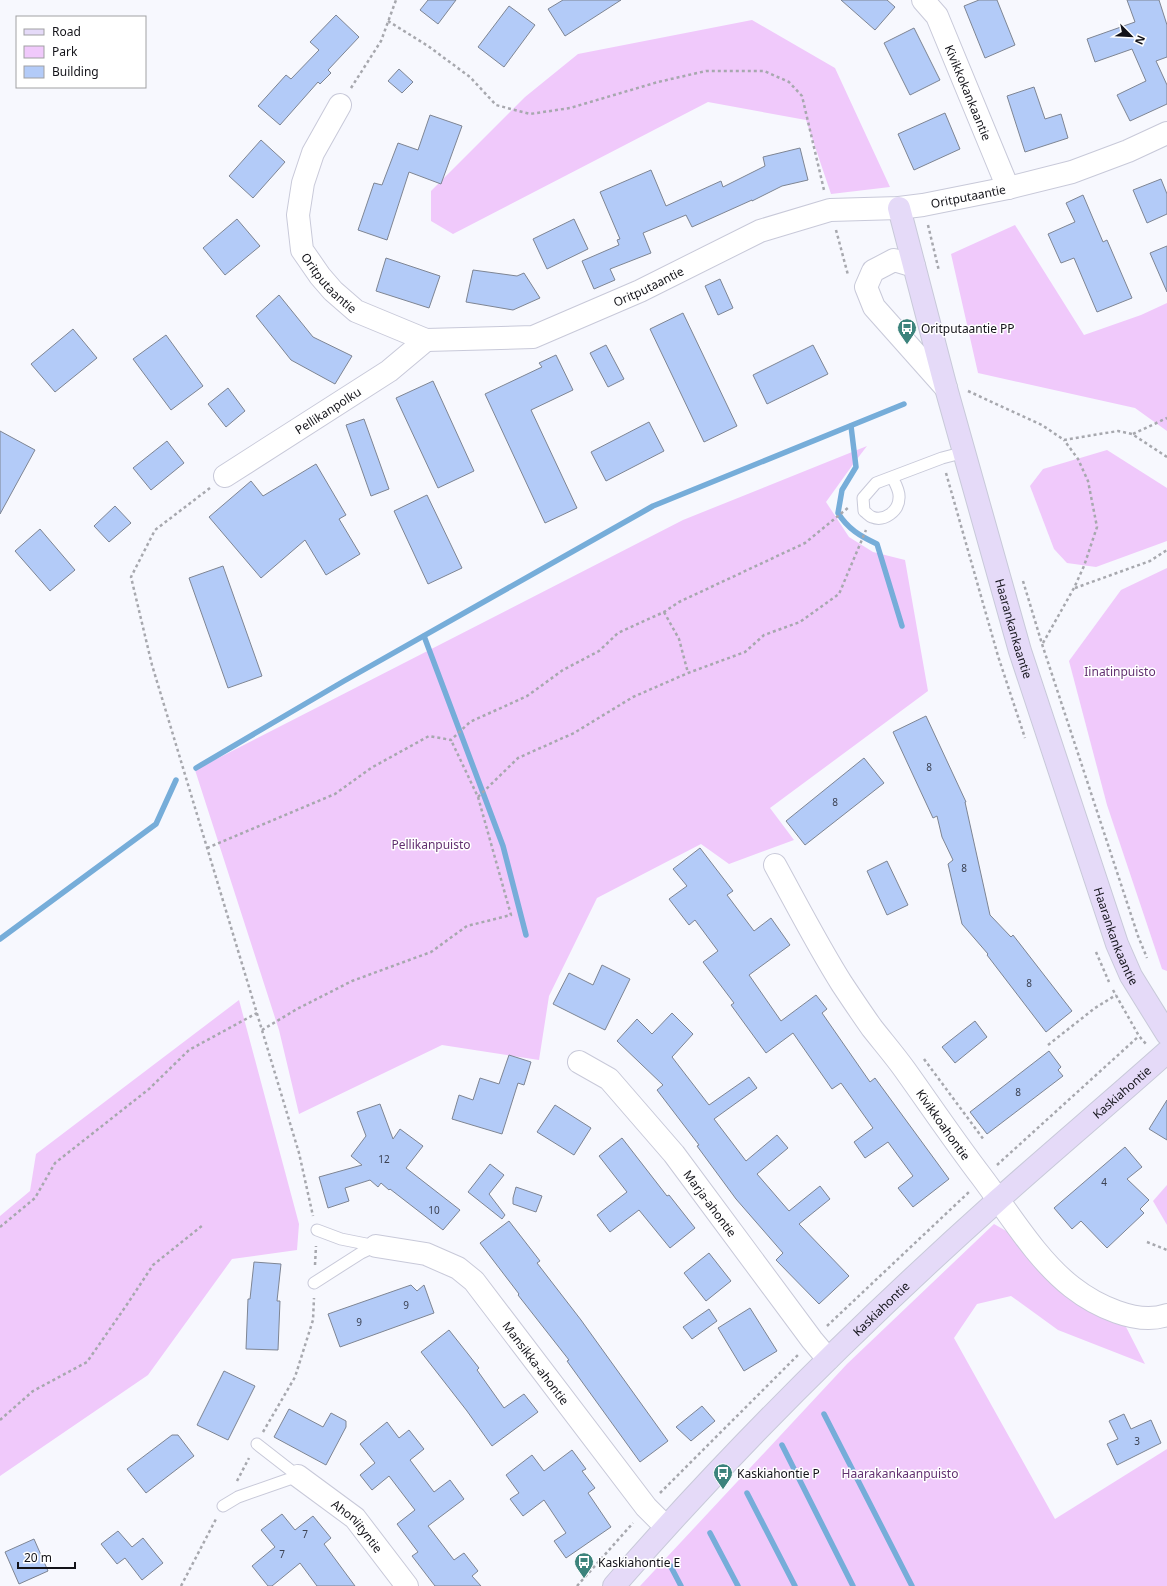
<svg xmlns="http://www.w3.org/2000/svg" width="1167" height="1586" font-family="'Noto Sans',sans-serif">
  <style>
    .green { fill: #f0c9fb }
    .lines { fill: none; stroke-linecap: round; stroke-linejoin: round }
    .stream { stroke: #76add9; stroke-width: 5.5 }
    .building { fill: #b3cbf8; stroke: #7e8593 }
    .lane-casing { stroke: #c8c9d9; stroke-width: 13 }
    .street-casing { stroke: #c8c9d9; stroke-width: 24 }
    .secondary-casing { stroke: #c8c9d9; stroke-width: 24 }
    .path { stroke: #a7a8ae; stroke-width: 2.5; stroke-dasharray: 3 3; stroke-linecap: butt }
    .lane { stroke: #fff; stroke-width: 11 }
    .street { stroke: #fff; stroke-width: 22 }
    .secondary { stroke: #e5daf8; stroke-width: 22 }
    .labels { text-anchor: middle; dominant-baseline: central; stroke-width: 3; stroke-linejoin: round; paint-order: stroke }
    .number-label { font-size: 10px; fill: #3b4151 }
    .street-label { font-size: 12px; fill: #131319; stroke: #fff }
    .poi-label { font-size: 12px; fill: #131319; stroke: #fff; text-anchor: start }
    .park-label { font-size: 12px; fill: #623070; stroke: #fff }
  </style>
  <rect width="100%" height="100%" fill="#f7f8fe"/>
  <g class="green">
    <polygon points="752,20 835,68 890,187 831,194 806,120 708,102 453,234 431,221 431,191 525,97 578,54"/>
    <polygon points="1015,225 1084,335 1141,315 1167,303 1167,431 1135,408 978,373 951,254"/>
    <polygon points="867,446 854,463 826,502 849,537 873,552 905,560 928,691 770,808 794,840 729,864 701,844 597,898 549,996 539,1060 442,1045 299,1114 279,1030 195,770 683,520"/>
    <polygon points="1107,450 1167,488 1167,541 1096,567 1067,563 1054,549 1030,486 1043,469"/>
    <polygon points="1167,568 1167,971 1162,969 1107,805 1069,661 1121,590"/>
    <polygon points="239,1000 299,1224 297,1250 232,1259 148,1375 0,1476 0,1216 30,1191 36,1154"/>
    <polygon points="1167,1185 1167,1225 1153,1201"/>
    <polygon points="994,1224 1015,1236 1125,1325 1145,1364 1058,1330 1011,1296 977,1304 954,1338 1055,1519 1167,1449 1167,1586 640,1586 847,1364"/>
  </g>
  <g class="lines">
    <g class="stream">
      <path d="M851 426 856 467 842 490 838 513C848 529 860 536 877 544L902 626"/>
      <polyline points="424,636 503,846 526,935"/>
      <polyline points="196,768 344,681 653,506 904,404"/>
      <polyline points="0,939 156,824 176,780"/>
      <polyline points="824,1414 912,1586"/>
      <polyline points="782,1445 853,1586"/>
      <polyline points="747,1493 795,1586"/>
      <polyline points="710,1533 738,1586"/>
      <polyline points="670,1565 681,1586"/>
    </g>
  </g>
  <g class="building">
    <polygon points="428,0 456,0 438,24 420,10"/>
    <polygon points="563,0 621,0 565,36 548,9"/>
    <polygon points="841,0 887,0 895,7 875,30"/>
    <polygon points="979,0 997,0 1015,45 985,58 964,6"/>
    <polygon points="1127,0 1159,0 1167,25 1167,57 1156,61 1167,85 1167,104 1130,121 1117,95 1146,81 1132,49 1095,62 1087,39 1135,22"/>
    <polygon points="509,6 535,25 504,67 478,47"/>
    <polygon points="336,15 359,37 328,70 331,73 320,84 318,82 280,125 258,106 286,75 291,79 319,50 310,42"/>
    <polygon points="914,28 940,80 910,95 884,43"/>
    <polygon points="399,69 413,82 402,93 388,81"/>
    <polygon points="1034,87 1045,119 1061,114 1068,138 1025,152 1007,96"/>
    <polygon points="945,113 960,149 914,170 898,134"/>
    <polygon points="430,115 462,126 441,184 409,172 387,240 358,230 374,183 382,185 398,143 418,150"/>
    <polygon points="261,140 285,162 253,198 229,176"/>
    <polygon points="800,148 808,180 782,186 752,201 752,200 692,227 686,215 643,233 651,253 610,269 615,280 594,289 582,261 619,245 617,240 620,239 600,192 651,170 666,206 721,181 723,187 765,166 763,157"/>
    <polygon points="1161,179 1167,194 1167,214 1147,223 1133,190"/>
    <polygon points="1083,195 1103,242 1107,240 1132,298 1097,312 1074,258 1061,263 1048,234 1075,222 1066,203"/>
    <polygon points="237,219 260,246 225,275 203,248"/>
    <polygon points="574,219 588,249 547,269 533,239"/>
    <polygon points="1167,246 1167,292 1150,253"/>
    <polygon points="386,258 440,276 429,308 376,291"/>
    <polygon points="473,270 517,276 524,273 540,298 513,310 466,302"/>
    <polygon points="720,279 733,308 718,315 705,286"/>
    <polygon points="279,295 313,337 352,356 335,384 291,360 256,316"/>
    <polygon points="683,313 737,426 704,442 650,329"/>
    <polygon points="73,329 97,358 55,392 31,364"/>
    <polygon points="166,335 203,386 171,410 133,359"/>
    <polygon points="606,345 624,379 608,387 590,353"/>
    <polygon points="813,345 828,374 767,404 753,375"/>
    <polygon points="556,355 573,390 531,410 577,508 545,523 485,394 542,367 539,363"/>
    <polygon points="433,381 474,471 438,488 396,398"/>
    <polygon points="228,388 245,411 226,427 208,404"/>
    <polygon points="364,419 389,489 371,496 346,425"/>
    <polygon points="649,422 664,451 606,481 591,452"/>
    <polygon points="0,431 35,450 0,514"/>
    <polygon points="167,441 184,463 151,490 133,468"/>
    <polygon points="316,464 346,515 339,519 360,554 326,575 305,540 261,578 209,517 251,481 263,496"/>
    <polygon points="427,495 462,568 428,584 394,511"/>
    <polygon points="115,506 131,523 109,542 94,526"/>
    <polygon points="40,529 75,570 50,591 15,551"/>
    <polygon points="223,566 262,676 228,688 189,578"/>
    <polygon points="926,716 966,802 965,802 990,915 1011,937 1013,935 1072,1011 1046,1032 987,955 988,954 962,924 948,864 953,860 942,837 937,816 933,818 893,732"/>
    <polygon points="864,758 884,783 805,845 786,821"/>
    <polygon points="700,848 733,891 727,895 754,931 771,918 790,945 749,975 781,1021 816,995 827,1009 822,1013 870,1082 875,1078 949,1179 913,1207 898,1188 913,1176 888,1142 865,1158 854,1142 873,1128 841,1083 832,1089 793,1033 766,1053 731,1005 734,1003 703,962 718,951 695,920 689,925 669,899 687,886 673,869"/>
    <polygon points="887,861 908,905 887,915 867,871"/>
    <polygon points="602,965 630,979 605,1030 553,1004 569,973 593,985"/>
    <polygon points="672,1013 693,1034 672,1057 709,1105 749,1077 757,1088 714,1119 746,1161 777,1135 788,1148 757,1174 789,1211 820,1186 830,1199 799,1224 849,1276 819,1304 776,1260 783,1253 736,1199 697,1146 699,1145 657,1090 663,1085 617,1041 637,1019 652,1034"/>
    <polygon points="975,1021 987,1037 955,1063 942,1047"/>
    <polygon points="1049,1051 1061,1067 1058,1070 1063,1076 987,1134 970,1112"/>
    <polygon points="509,1055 531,1062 524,1085 518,1083 502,1134 452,1119 459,1095 473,1100 480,1078 499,1084"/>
    <polygon points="1167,1100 1167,1140 1149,1129"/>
    <polygon points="380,1104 393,1139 400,1129 423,1146 406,1168 460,1210 443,1230 390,1189 389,1190 381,1183 378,1187 370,1180 345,1188 349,1201 328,1208 319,1177 362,1165 351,1156 366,1136 357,1112"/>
    <polygon points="555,1105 591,1128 574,1155 537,1132"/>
    <polygon points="622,1138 667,1196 669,1195 695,1228 670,1248 639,1210 610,1232 597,1215 627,1192 599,1156"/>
    <polygon points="1125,1147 1142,1167 1127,1179 1149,1200 1140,1209 1144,1213 1107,1248 1081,1221 1072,1229 1054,1208"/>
    <polygon points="490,1164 504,1175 489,1194 505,1215 502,1219 468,1192"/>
    <polygon points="516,1187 542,1196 536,1212 513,1204 513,1198"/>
    <polygon points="509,1221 540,1261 537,1263 581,1320 668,1441 640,1462 567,1361 569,1360 518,1295 519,1294 480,1243"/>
    <polygon points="709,1253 731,1281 706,1301 684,1273"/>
    <polygon points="254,1262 281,1264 277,1301 280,1301 278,1350 246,1349 248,1299 250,1299"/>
    <polygon points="411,1285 417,1291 424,1285 434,1313 340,1347 328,1314"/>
    <polygon points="750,1308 777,1351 744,1371 718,1328"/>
    <polygon points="709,1309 717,1321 692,1339 683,1327"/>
    <polygon points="449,1330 479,1368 477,1370 504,1408 524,1394 538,1412 492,1446 467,1411 421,1352"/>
    <polygon points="224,1371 255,1386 228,1440 197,1425"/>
    <polygon points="702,1406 715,1421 691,1441 676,1427"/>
    <polygon points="289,1409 323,1427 331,1413 346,1421 346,1427 326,1465 274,1437"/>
    <polygon points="1124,1414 1131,1429 1151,1420 1161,1443 1117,1465 1107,1444 1118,1439 1109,1421"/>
    <polygon points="387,1422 399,1438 409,1430 424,1449 410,1460 434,1492 450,1480 464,1499 428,1526 454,1560 464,1553 478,1571 472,1576 481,1586 435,1586 412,1556 418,1552 397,1524 415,1510 389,1476 372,1490 360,1475 375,1463 360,1444"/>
    <polygon points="172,1435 178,1435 194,1456 146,1493 127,1469"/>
    <polygon points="572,1450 586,1469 582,1471 595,1488 588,1493 611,1527 566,1558 554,1541 566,1533 544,1500 523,1516 510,1499 519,1493 506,1475 532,1455 544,1471"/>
    <polygon points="282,1514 295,1530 313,1516 331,1538 324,1544 355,1586 317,1586 300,1563 272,1586 268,1586 252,1566 275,1547 261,1530"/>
    <polygon points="118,1531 132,1547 143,1538 163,1563 142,1580 125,1558 117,1564 101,1544"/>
    <polygon points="34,1539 48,1571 19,1584 5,1552"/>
  </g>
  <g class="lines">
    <defs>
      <g id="lane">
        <path d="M892 477C895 483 900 491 899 498 899 511 884 522 872 517 869 516 867 513 864 511L863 498 876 483 942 458 965 452"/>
        <polyline points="314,1283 361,1253 376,1246 341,1239 317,1230"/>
        <polyline points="223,1506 238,1497 298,1476 257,1444"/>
      </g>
      <g id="street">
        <path id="s1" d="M923 0 937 16 1008 188"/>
        <path id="s2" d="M340 105 313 153 303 183 298 215 302 250 320 276 333 291 356 311 426 340 533 337 640 291 760 231 830 210 899 208 923 205 1008 188 1072 172 1128 151 1167 133"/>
        <polyline points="914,266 894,260 873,271 866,287 874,307 946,388"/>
        <path id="s3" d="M225 476 389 371 426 340"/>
        <path id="s4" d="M775 865C797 905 818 946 842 984 852 999 862 1014 872 1028 883 1042 895 1056 905 1070 930 1105 955 1142 981 1176 1009 1213 1036 1259 1072 1287 1095 1305 1137 1326 1167 1315"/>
        <path id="s5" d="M579 1062 609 1079 674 1154 812 1340 828 1359"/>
        <path id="s6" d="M376 1246 426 1254 458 1268 474 1281 646 1507 665 1526"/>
        <path id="s7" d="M298 1476 355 1518 407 1586"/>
      </g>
      <g id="secondary">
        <path id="s8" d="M899 208 946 388 1020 651 1117 944 1131 976 1167 1034"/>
        <path id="s9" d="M614 1586C733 1449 863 1321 998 1200 1054 1150 1111 1102 1167 1052"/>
      </g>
    </defs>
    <use href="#lane" class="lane-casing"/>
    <use href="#street" class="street-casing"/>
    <use href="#secondary" class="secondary-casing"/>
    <g class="path">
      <polyline points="388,21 428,46 470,77 496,105 530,114 570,108 658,82 706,71 764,71 789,82 802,96 824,190"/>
      <polyline points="351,88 381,41 396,0"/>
      <polyline points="928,225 939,271"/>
      <polyline points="836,230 848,275"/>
      <polyline points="968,391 1042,425 1064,440 1118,431 1132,434 1167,457"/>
      <polyline points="1133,434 1167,418"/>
      <polyline points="946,473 998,656 1025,738"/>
      <polyline points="210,488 155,530 131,577 152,665 299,1153 313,1216"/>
      <polyline points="1023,581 1042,644 1138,936 1147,958"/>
      <polyline points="1075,588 1150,561 1167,550"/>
      <polyline points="664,612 679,639 688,673"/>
      <polyline points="1043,643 1074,588 1084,566 1097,527 1088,481 1078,459 1064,440"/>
      <polyline points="478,797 518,758 574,733 633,697 688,673 745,652 764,635 800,622 839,594 866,530"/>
      <polyline points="207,848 335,794 371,768 429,736 451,740 470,722 527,696 563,670 599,651 618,633 664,612 679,602 805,543 849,507"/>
      <polyline points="1096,952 1109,982"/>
      <polyline points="1113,990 1139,1036 1146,1044"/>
      <polyline points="262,1030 297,1009 352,981 431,952 467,926 511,915 478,797 451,740"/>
      <polyline points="1048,1045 1095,1008 1116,995"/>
      <polyline points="924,1059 984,1140"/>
      <polyline points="997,1165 1139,1036"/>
      <polyline points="0,1227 35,1198 55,1163 149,1089 189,1050 257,1013"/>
      <polyline points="1147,1242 1167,1250"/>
      <polyline points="315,1265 316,1246"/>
      <polyline points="827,1326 969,1192"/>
      <polyline points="0,1420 33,1391 87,1362 128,1303 153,1265 203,1225"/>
      <polyline points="263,1432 295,1377 313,1320 314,1298"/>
      <polyline points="237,1481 249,1458"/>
      <polyline points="660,1493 798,1355"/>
      <polyline points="181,1586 216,1519"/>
      <polyline points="577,1586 633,1523"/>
    </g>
    <use href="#lane" class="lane"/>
    <use href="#street" class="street"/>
    <use href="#secondary" class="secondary"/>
  </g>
  <defs>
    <symbol id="bus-pin" viewBox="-11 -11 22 30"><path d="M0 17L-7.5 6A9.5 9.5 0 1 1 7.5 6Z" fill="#3c837c" stroke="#fff"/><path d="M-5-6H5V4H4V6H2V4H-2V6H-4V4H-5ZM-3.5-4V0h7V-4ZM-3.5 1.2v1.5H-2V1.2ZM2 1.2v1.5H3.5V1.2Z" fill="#fff"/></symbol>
  </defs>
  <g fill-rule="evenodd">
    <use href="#bus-pin" x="896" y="317" width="22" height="30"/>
    <use href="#bus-pin" x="712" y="1462" width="22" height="30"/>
    <use href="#bus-pin" x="573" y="1551" width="22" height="30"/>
  </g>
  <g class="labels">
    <g class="number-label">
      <text x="929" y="767">8</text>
      <text x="835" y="802">8</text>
      <text x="964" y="868">8</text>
      <text x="1029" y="983">8</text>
      <text x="1018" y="1092">8</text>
      <text x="384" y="1159">12</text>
      <text x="1104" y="1182">4</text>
      <text x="434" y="1210">10</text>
      <text x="406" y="1305">9</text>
      <text x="359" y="1322">9</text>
      <text x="1137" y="1441">3</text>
      <text x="305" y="1534">7</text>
      <text x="282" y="1554">7</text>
    </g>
    <g class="street-label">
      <text stroke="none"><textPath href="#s1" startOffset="104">Kivikkokankaantie</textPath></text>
      <text stroke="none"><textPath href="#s2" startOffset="882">Oritputaantie</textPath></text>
      <text stroke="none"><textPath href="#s2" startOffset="197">Oritputaantie</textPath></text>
      <text stroke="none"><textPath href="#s2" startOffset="545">Oritputaantie</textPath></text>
      <text stroke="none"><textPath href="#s3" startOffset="122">Pellikanpolku</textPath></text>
      <text stroke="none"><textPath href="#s8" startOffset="436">Haarankankaantie</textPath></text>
      <text stroke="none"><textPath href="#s8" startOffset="760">Haarankankaantie</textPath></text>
      <text stroke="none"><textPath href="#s9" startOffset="709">Kaskiahontie</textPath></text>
      <text stroke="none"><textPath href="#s4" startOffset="310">Kivikkoahontie</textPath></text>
      <text stroke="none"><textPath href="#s5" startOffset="195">Marja-ahontie</textPath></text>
      <text stroke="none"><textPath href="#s9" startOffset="385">Kaskiahontie</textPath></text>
      <text stroke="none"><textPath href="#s6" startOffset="209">Mansikka-ahontie</textPath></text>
      <text stroke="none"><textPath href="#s7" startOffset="78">Ahoniityntie</textPath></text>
    </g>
    <g class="poi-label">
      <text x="921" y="328">Oritputaantie PP</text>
      <text x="737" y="1473">Kaskiahontie P</text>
      <text x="598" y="1562">Kaskiahontie E</text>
    </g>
    <g class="park-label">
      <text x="1120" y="671">Iinatinpuisto</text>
      <text x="431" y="844">Pellikanpuisto</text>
      <text x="900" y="1473">Haarakankaanpuisto</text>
    </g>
  </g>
  <rect x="16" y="16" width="130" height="72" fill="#ffffff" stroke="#a1a1a3"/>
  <rect x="24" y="29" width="20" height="6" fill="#e5daf8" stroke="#a1a1a3"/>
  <text x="52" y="36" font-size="12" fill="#131319">Road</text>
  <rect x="24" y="46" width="20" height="12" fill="#f0c9fb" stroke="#a1a1a3"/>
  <text x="52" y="56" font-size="12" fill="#131319">Park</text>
  <rect x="24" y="66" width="20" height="12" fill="#b3cbf8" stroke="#a1a1a3"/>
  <text x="52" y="76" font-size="12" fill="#131319">Building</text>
  <g transform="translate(1131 36) rotate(114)" stroke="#ffffff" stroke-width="3" paint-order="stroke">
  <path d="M0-3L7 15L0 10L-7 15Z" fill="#131319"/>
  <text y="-6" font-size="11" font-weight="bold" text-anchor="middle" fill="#131319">N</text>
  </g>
  <path d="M18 1562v6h57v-6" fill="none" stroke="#131319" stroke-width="2"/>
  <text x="24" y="1562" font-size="12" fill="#131319" stroke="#ffffff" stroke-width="3" paint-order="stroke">20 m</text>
</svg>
